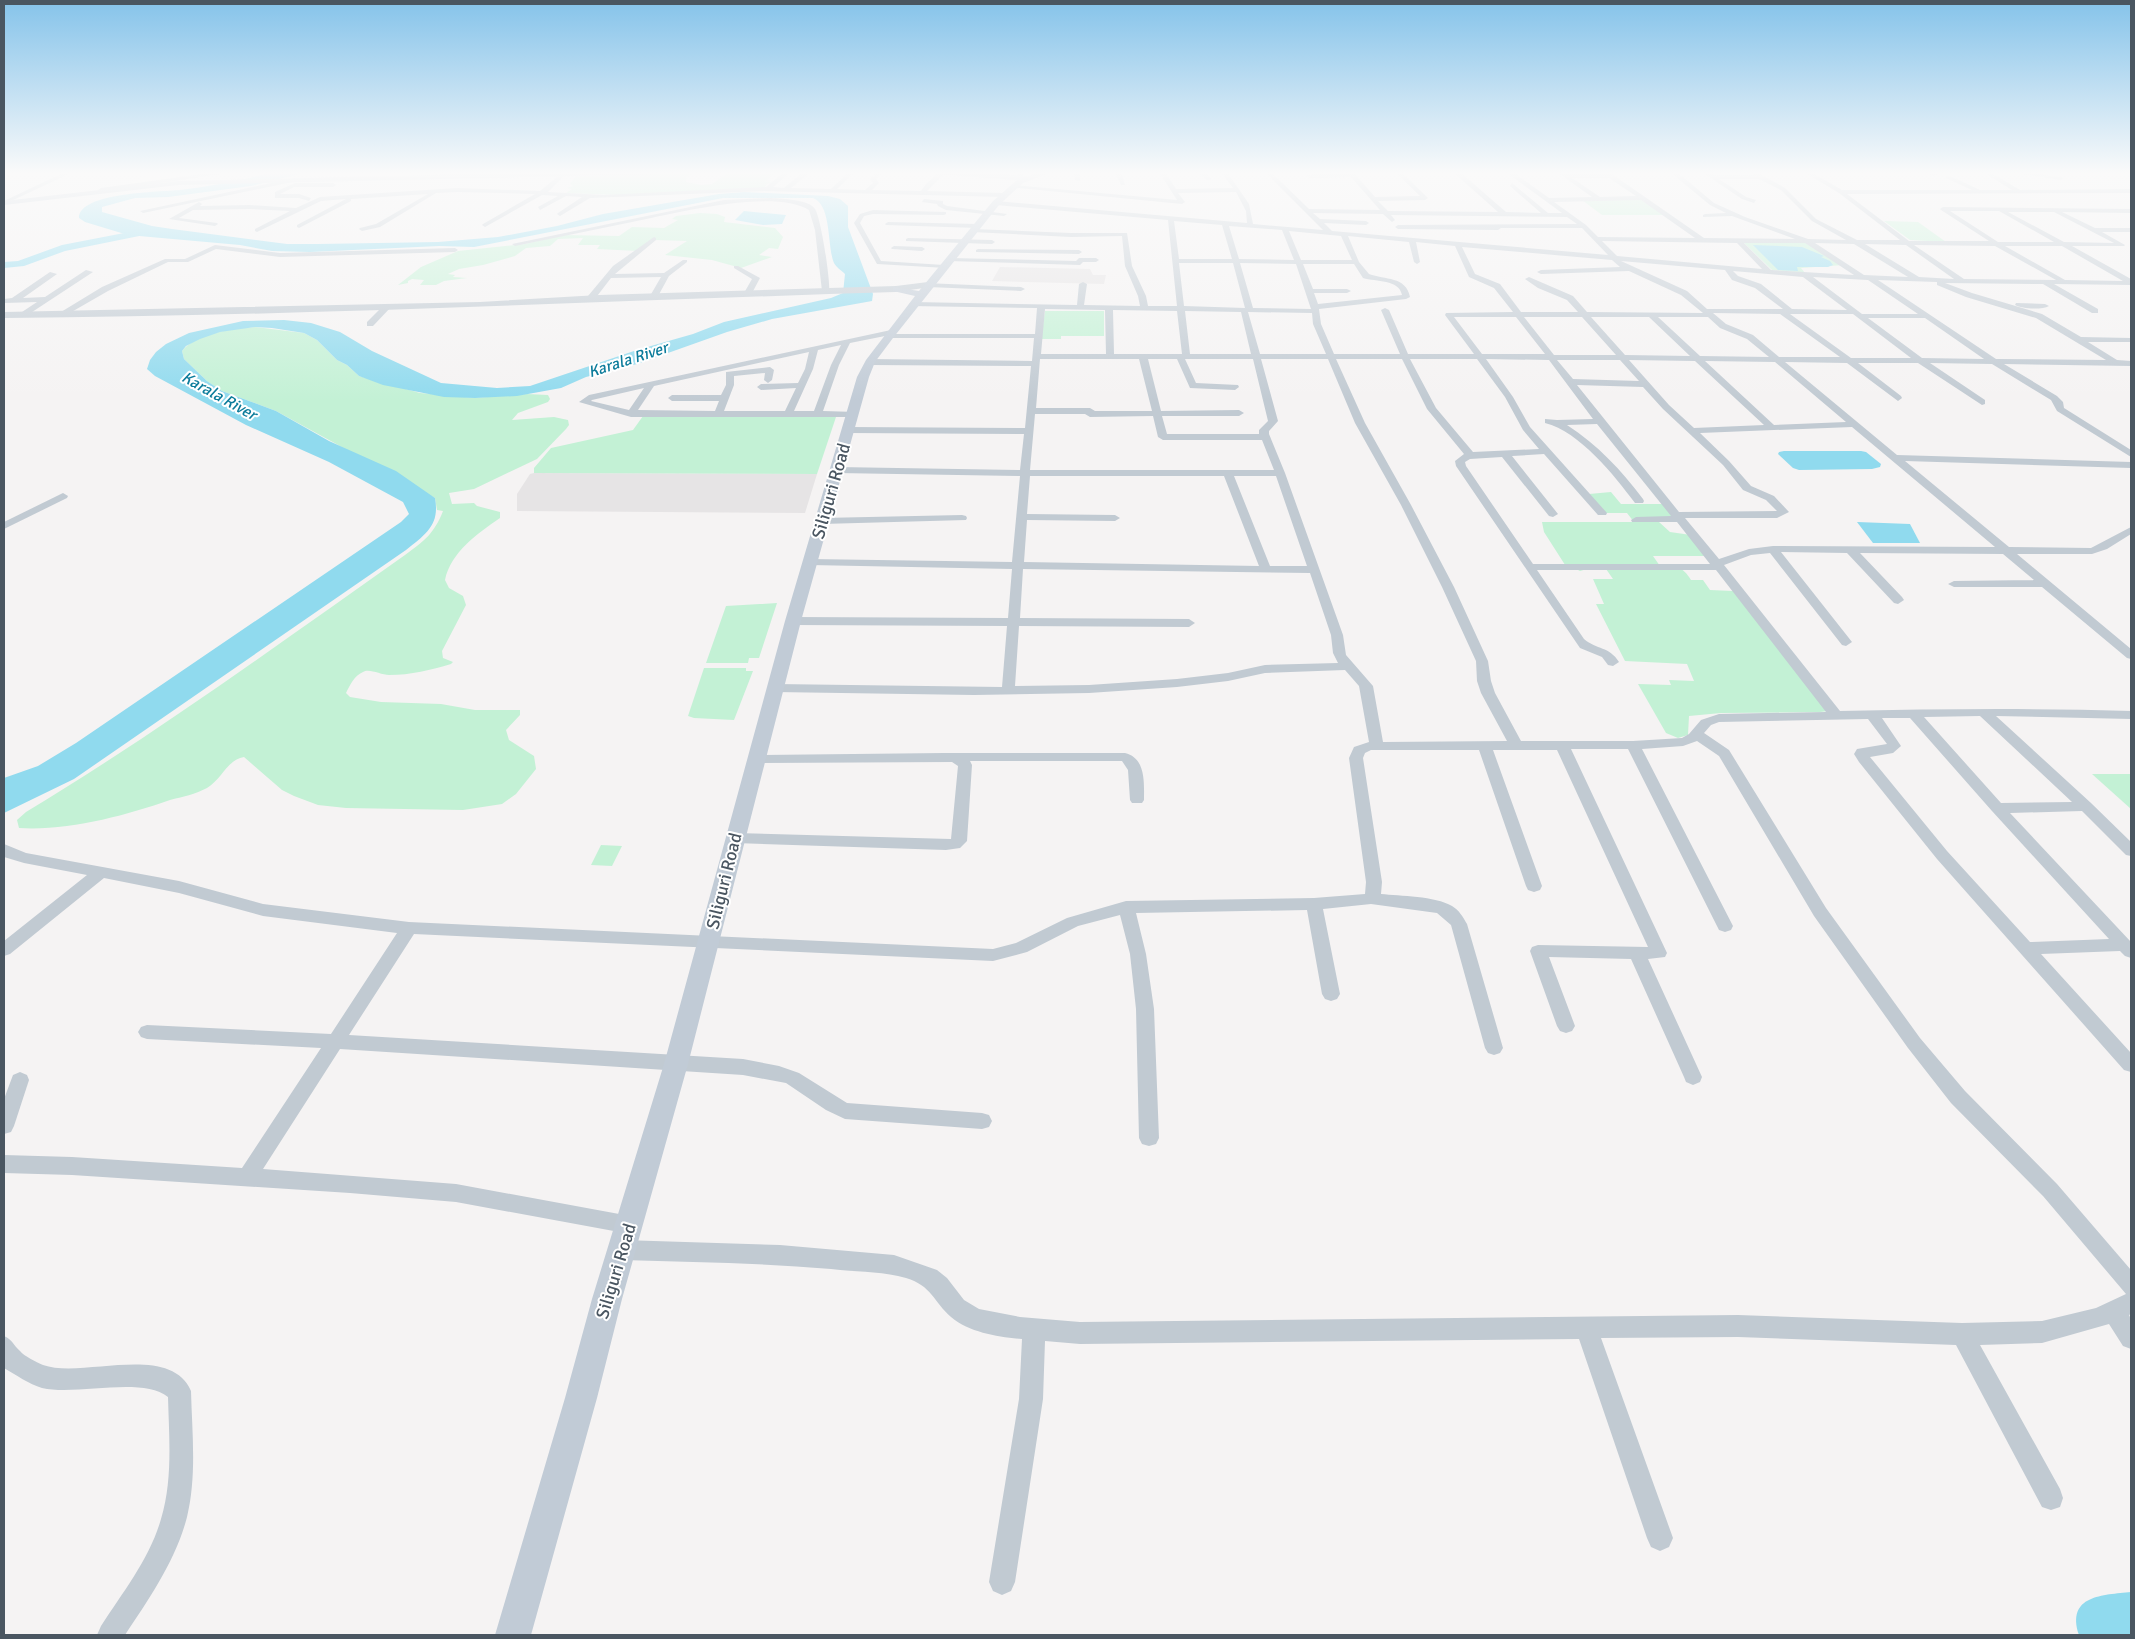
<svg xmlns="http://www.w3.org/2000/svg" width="2135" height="1639" font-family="Signika,sans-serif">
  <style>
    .commercial { fill: #fdf9ef }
    .education { fill: #e6e4e5 }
    .green { fill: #c3f1d5 }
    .water { fill: #90daee }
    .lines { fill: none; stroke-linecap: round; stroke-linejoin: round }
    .river { fill: #90daee; fill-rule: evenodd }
    .minor { fill: #c1cad2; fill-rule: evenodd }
    .tertiary { fill: #c1cad2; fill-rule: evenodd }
    .secondary { fill: #c1cbd6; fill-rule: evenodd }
    .labels { text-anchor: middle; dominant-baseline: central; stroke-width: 4; stroke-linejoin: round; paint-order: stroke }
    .far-water-label { font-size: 16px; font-style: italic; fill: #0c7c9b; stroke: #fff }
    .street-label { font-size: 18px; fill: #4a5661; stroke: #fff }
  </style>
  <rect width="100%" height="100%" fill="#f5f3f3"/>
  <polygon class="commercial" points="153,172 197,172 188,178 127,185"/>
  <g class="education">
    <polygon points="1000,267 1090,269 1093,275 1106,275 1104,284 992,281"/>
    <polygon points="534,473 817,474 805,513 517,511 517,494 530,474"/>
  </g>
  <g class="green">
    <polygon points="694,172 686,177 686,182 701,185 712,184 729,172 776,172 767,180 772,181 764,181 772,182 767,184 764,188 620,195 566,193 572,189 567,188 573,186 570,184 576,176"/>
    <polygon points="1638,198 1665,215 1602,215 1582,200"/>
    <polygon points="700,213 717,214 725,217 724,222 775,228 783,237 778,249 769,248 759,255 772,257 741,268 712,260 665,255 687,241 655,240 638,251 597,249 600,245 578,245 583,238 558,239 550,246 526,248 515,256 483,265 459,269 448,274 455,275 453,277 467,278 444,281 436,285 420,285 424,280 412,279 408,281 408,283 398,285 421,267 458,251 525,244 564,235 619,236 632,227 664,228 678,220 672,219 676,216"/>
    <polygon points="1884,221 1918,222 1946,242 1910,240"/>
    <polygon points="1742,241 1805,242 1844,265 1801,268 1805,273 1772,270"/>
    <polygon points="1045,311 1104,311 1104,336 1061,336 1061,339 1041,339"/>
    <path d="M255 327 304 333 317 340 337 360 347 365 359 376 420 393 475 398 527 394 548 395 550 399 548 402 518 413 512 420 554 417 568 420 569 425 566 429 537 459 474 489 449 493 452 504 474 503 477 506 500 512V518C477 534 451 552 445 580L449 588 463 596 466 605 442 651 443 658 453 662 451 664C431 670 411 675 389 675 381 675 369 668 363 672 354 676 350 685 346 693L350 697 381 702 441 704 475 710H520V715L506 730 509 740 534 756 536 769 516 794 502 804 463 810 346 808 318 805 294 796 282 790 244 757C227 760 222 779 207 788 196 794 182 797 170 800 124 816 68 831 19 828L17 820 26 812C157 733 280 643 405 555 424 541 434 534 443 511L437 510 435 498 276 411 222 391 207 381 184 359 182 351C198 332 232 329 255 327Z"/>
    <polygon points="643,416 836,417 817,474 534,473 534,468 551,448 633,430"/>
    <path d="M1611 492 1621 504H1664L1678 521 1659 522 1670 532 1691 535 1704 556H1653L1660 566C1675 566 1683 566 1691 580H1703L1710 590 1733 591 1828 711 1820 712 1721 713 1689 716 1688 735 1678 738 1666 733 1638 684 1671 685 1669 680 1694 681 1687 664 1625 661 1596 604H1604L1593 579H1613L1606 569H1587L1580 571 1576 569 1567 568 1544 532 1542 522H1634L1627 513H1606L1589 494Z"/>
    <polygon points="777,603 759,658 749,658 748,663 706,663 726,606"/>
    <polygon points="704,668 746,668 746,671 753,671 734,720 694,718 688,716"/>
    <polygon points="2092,774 2131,774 2131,809"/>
    <polygon points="601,845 622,846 612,866 591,865"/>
  </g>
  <g class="water">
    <path d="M274 172H308L251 186 168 197 135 198 102 207V212L152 226 172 229 287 244H318L438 242 498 237 557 226 603 214 719 194 744 192 828 196 840 199 848 206V227L873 294 872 301 772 319 727 332 637 364 586 377 561 388 517 396 475 398 444 397 383 385 359 376 347 365 337 360 317 340 304 333 272 328 255 327 220 332 200 339 186 346 182 351 184 359 207 381 222 391 276 411 329 441 396 471 435 498C440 525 426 534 406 550L74 779 4 813V778L38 766 76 743 401 522 409 514 403 502 329 462 246 425 155 376 147 369 150 360 156 352 166 344 189 333 243 321 284 320 311 323 340 332 372 351 441 383 497 388 530 386 637 350 693 334 724 322 831 298 843 293 845 274C842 271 836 267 834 263 827 247 832 205 813 198H723L474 247 439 246 310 252 272 251 240 245 128 235 85 222 79 218C79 192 161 192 180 190 211 186 243 180 274 172Z"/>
    <polygon points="744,211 786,215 782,224 763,225 735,220"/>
    <polygon points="1753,245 1802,247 1824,256 1821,257 1830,261 1833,265 1828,267 1797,267 1798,271 1778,270"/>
    <polygon points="1784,451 1861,451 1866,452 1881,464 1880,467 1872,469 1799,470 1793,468 1778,454 1779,452"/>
    <polygon points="1857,522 1910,524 1920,543 1873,543"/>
    <path d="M2131 1592V1635H2079C2066 1595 2103 1595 2131 1592Z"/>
  </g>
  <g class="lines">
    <polygon class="river" points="150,228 155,231 154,233 65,251 24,266 4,268 4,262 18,261 62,245"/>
    <g class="minor">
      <polygon points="65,172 73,172 9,202 4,201"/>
      <polygon points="784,172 791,172 773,187 784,188 803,172 810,172 791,188 831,189 849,172 855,172 837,189 865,190 873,183 870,179 877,172 883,172 876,179 879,183 872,190 921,191 926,184 939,172 946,172 927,191 1004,193 1007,195 1004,197 765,191 590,198 560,216 557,214 558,213 582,197 566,196 540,210 538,207 558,196 542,195 485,227 482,225 483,224 535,194 457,192 436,193 380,227 362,231 359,229 360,228 376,224 428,194 351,199 351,201 299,228 297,227 297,225 346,199 321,201 257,232 255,231 255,229 290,211 250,209 193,210 179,218 217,223 218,224 215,226 169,219 199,202 202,204 200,206 250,205 296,208 320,197 457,188 540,191 562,173 564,176 548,192 603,195 766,187"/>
      <polygon points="1020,172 1027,172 1020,178 1016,178"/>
      <polygon points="1074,172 1080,172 1080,181 1075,180"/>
      <polygon points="1115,172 1121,172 1125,185 1121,185"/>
      <path d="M1159 172H1165L1176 189 1233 188 1221 172H1227L1249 204 1253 224 1323 230 1265 172H1271L1309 209 1380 210 1351 177 1309 178 1307 175 1353 172 1375 197 1420 196 1395 172H1401L1428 198 1425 200 1378 201 1388 211 1498 212 1453 172H1460L1506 212 1541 213 1510 186 1512 183 1548 213H1562L1506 172H1513L1549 198 1592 197 1557 172H1564L1567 174H1604L1602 172H1609L1704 238 1795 239 1732 216 1703 217V215L1705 214 1726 213 1710 205 1670 172H1677L1714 203 1745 217 1808 239 1846 240 1812 221 1781 190 1759 179H1719L1746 197 1756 200 1754 203 1742 199 1702 172H1709L1714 175H1754L1750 172H1757L1785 188 1816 219 1857 240H1900L1839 193 1804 172H1811L1842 190H1972L1946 178 1948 175 1980 190H2012L1983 172H1990L2020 190 2131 189V193L1847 194 1909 241H1989L1941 210 1940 209 1943 207 2131 209V213L2062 212 2095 228H2131V232H2102L2125 245 2124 246H2072L2131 279V285L2054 284 2098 309V313H2092L2043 284 1945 283 1972 293 2042 314 2081 337 2131 338V342H2088L2117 360 2131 361V366L2004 364 2057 396 2063 402 2064 408 2131 450V457L2057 411 2051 400 1992 364 1930 363 1985 400V404L1982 405 1918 363H1858L1901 396 1902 398 1898 401 1847 363 1785 362 1897 455 2131 462V468L1905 461 2009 547 2091 548 2131 527V534L2107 549 2092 554H2017L2131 649V659L2127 658 2042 587H1954L1948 584 1954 581 2034 580 2003 554 1860 553 1902 597 1904 600 1898 604 1894 603 1847 553 1781 552 1852 642 1846 646 1842 645 1770 553 1751 555 1724 565 1840 711C1936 709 2034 708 2131 711V719L1996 716 2091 803 2131 842V856L2126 855 2082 811 2010 813 2131 942V958L2125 956 2120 951 2041 954 2131 1053V1072L2124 1070 1937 859 1859 762 1854 754 1857 749 1887 744 1868 719 1719 722 1711 725 1704 733 1729 750 1826 908 1920 1038 1965 1091 2057 1184 2131 1270V1314L2129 1315 2131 1319V1349L2123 1346 2109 1324 2042 1343 1980 1345 2060 1489 2063 1498 2060 1507 2051 1510 2042 1507 1956 1345 1738 1337 1601 1338 1673 1538 1669 1547 1660 1551 1651 1547 1647 1538 1579 1339 1080 1344 1045 1341 1043 1399 1015 1582 1011 1591 1002 1595 993 1591 989 1582 1019 1399 1022 1339C999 1337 970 1333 951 1317 933 1301 932 1286 906 1278 882 1271 855 1272 831 1269 761 1263 692 1262 622 1260L615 1257 611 1250 615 1243 622 1240 780 1245 894 1255 937 1270 947 1278 964 1300 979 1309 1020 1317 1080 1322 1738 1315 1962 1323 2042 1321 2096 1308 2126 1294 2043 1196 1951 1103 1908 1048 1814 916 1719 756 1697 741 1683 746 1642 749 1733 926 1731 930 1725 932 1719 930 1717 926 1628 749H1571L1667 953 1665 957 1648 959 1702 1077 1700 1082 1693 1085 1686 1082 1684 1077 1631 959 1549 957 1575 1026 1572 1031 1566 1033 1560 1031 1557 1026 1530 951 1532 947 1538 945 1648 947 1557 750H1493L1542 886 1540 890 1534 892 1528 890 1526 886 1479 750H1371L1365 753 1363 758 1382 882 1381 894C1400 896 1435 896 1452 906 1459 910 1463 917 1467 924L1503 1048 1500 1053 1494 1055 1488 1053 1485 1048 1451 925 1437 913 1371 904 1323 909 1340 994 1337 999 1331 1001 1325 999 1322 994 1307 910 1136 913 1146 954 1154 1009 1159 1138 1156 1144 1149 1146 1142 1144 1139 1138 1136 1009 1130 954 1120 915 1078 926 1027 952 993 961 414 934 349 1035 743 1059 779 1066 799 1073 847 1103 982 1113 989 1115 992 1121 989 1127 982 1129 845 1119 826 1110 786 1083 743 1075 340 1049 263 1169 456 1184 630 1216 637 1218 640 1225 637 1232 630 1234 456 1202 350 1193 72 1175 4 1173V1155L72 1157 242 1168 321 1048 147 1039 141 1037 138 1032 141 1027 147 1025 331 1034 397 933 263 916 179 893 104 878 10 954 4 956V941L87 875 24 863 4 857V844L26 853 179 881 263 904 409 922 993 949 1016 943 1067 918 1126 901 1314 898 1365 894 1366 882 1349 758 1354 747 1369 742 1359 686 1345 670 1265 673 1228 681 1177 687 1089 693 974 695 775 692 768 688 775 684 1002 687 1007 626 793 625 787 621 793 617 1008 618 1012 569 810 565 804 562 810 559 1012 562 1020 476 837 473 832 470 837 467 1020 470 1024 434 848 433 843 430 848 427 1025 428 1031 366 870 365 866 362 870 359 1032 361 1034 338H889L885 336 850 343 839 365 823 411 856 412V416L853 417H631L579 402 589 395 891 330H894V334H1035L1037 308 910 306 909 304 913 302 1077 305 1079 284 1083 282 1087 284 1084 305 1140 306 1138 296 1125 266 1122 236 1071 237 972 232V230L974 229 1071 233H1127L1132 266 1146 296 1148 306H1177L1168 220 996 205 993 203 996 201 1247 223 1246 211 1236 192 1178 193 1185 202 1182 204 1009 187 1012 185 1177 200ZM1572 178H1609L1636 196 1600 197ZM1641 200 1695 238 1598 237 1586 225 1554 202ZM1950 211H1999L2054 242H1998ZM2008 212H2054L2114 243 2064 242ZM1313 213 1383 214 1392 222 1395 220 1391 215 1567 217 1577 224 1398 225 1395 227 1398 229 1498 230 1501 228H1582L1608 255 1332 231 1324 223 1366 225 1369 223 1366 221 1320 219ZM1174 221 1222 225 1232 259H1179ZM1229 226 1282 230 1294 260 1239 259ZM1289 231 1341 236 1352 260H1301ZM1348 236 1409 242 1414 262 1417 264 1420 262 1416 242 1455 246 1469 277 1494 288 1513 312 1446 313 1445 315 1474 354H1408L1389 310 1385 308 1381 310 1400 354H1334L1321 324 1319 309 1406 299 1410 297C1406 276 1385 280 1369 274L1359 262ZM1602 241 1737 243 1762 269 1617 256ZM1744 243H1805L1854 275 1771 270ZM1815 243 1854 244 1908 277 1864 275ZM1865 244 1906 245 1954 279 1919 277ZM1914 245 1995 246 2056 280 1964 279ZM2005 246H2062L2123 281 2065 280ZM1462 247 1612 260 1620 267 1541 270 1537 272 1541 274 1629 271 1681 295 1703 313 1587 312 1573 296 1529 277 1525 279 1538 288 1567 300 1578 312H1521L1500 284 1475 274ZM1621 261 1725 270 1732 280 1755 288 1783 309H1707L1687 291ZM1179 263H1233L1245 308 1184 306ZM1240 263 1296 264 1311 309 1253 308ZM1303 264H1354L1363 278C1376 282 1399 279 1402 295L1318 304 1314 293H1347L1351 291 1347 289H1313ZM1733 271 1803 277 1847 310 1792 309 1761 284 1738 276ZM1813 277 1868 280 1918 314H1862ZM1878 280 1937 282V285L1966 297 2036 318 2106 360 1996 359ZM1045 309 1105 310 1106 354H1041ZM1113 310 1177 311 1182 354H1114ZM1185 311 1241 312 1251 354H1190ZM1248 312 1312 313 1313 324 1326 354H1260ZM1713 313 1780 314 1840 357H1779L1753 335 1726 324ZM1790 314H1853L1911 358H1851ZM1454 317H1516L1545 354H1482ZM1524 317H1582L1616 355H1554ZM1591 317H1649L1690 356 1625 355ZM1658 317H1708L1720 328 1747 339 1769 357 1700 356ZM1868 318H1925L1984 359 1922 358ZM841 345 831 365 814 411H794L813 369 818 350ZM809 352 805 369 798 383 761 384 757 387 761 390 796 388 785 411H724L734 385V376L765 373 764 380 768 383 772 380 774 370 770 367 726 372V385L721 395H672L668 398 672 401H719L715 411 638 410 654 386ZM1040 359H1139L1152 411H1095L1090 408H1036ZM1148 359H1177L1190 388 1235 390 1239 387 1238 385 1196 383 1185 359H1253L1268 421 1259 430V434H1167L1162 416H1239L1244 413 1239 410 1161 411ZM1261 359H1328L1355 423 1401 505 1442 587 1476 661 1477 681 1481 693 1507 741 1383 742 1373 686 1346 655 1343 635 1285 473 1269 434V431L1278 421ZM1336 359H1402L1427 409 1464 454 1455 461 1456 466 1580 648 1602 657 1608 665 1613 666 1619 662C1609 646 1597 650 1584 639L1537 570H1716L1826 712 1719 714 1701 720 1689 734 1682 738 1633 741H1521L1495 693 1491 681 1488 661 1454 587 1411 505 1365 423ZM1410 359H1477L1505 397 1523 430 1539 449 1473 452 1436 408ZM1486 359 1549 360 1593 419 1557 420 1545 419V423C1580 432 1614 475 1635 503H1643L1644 501 1643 499C1621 470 1598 445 1567 425L1597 424 1671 516 1636 517 1631 520 1632 522H1677L1710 564H1533L1466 466 1465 462 1470 459 1502 457 1549 516 1553 517 1558 514 1512 456 1544 454 1598 515H1606L1607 513 1530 427 1513 397ZM1557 360H1620L1639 381 1573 379ZM1629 360 1695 361 1764 425 1694 428 1669 405ZM1705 361 1775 362 1846 422 1774 425ZM1577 385 1643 387 1663 409 1723 465 1743 490 1766 500 1777 511 1679 512ZM644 388 629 410 591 401 592 400ZM1035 414H1085L1090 417 1153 416 1158 437 1163 440H1262L1274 470H1030ZM1852 427 1995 547 1773 546 1749 549 1719 559 1685 518H1777L1789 512 1774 496 1751 486 1729 461 1700 433ZM1030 476H1224L1259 566 1024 562 1027 520 1115 521 1120 518 1115 515 1027 514ZM1234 476H1276L1307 566H1270ZM1023 569 1310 573 1331 635 1333 653 1338 663 1265 665 1228 673 1177 679 1089 685 1015 686 1019 626 1189 627 1195 623 1189 619 1020 618ZM1980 716 2072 802 2001 803 1924 717ZM1882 718H1910L1992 811 2109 939 2030 942 1947 851 1870 757 1893 753 1901 746Z"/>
      <polygon points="1197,172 1204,172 1212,179 1207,180"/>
      <polygon points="1851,172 1897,172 1894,174 1854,174"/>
      <polygon points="1926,172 1933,172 1937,175 1932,176"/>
      <polygon points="2008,172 2026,172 2064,178 2061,180"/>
      <polygon points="295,178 297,181 143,213 140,211"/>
      <polygon points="295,183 333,183 336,185 333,187 294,187 280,194 299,194 311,198 309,201 299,198 275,198 275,192"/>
      <path d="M771 198C781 199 809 199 815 209 821 218 831 283 829 293L822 291 815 230 809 210C773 188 673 214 632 222 593 230 554 238 515 246L512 244 724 200Z"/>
      <polygon points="924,199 943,201 943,204 947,206 1007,214 1004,216 946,210 938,206 937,204 922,202"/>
      <polygon points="873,210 946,212 946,214 944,215 873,214 864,216 860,223 881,261 944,265 948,267 946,268 877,264 854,223 860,214"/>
      <polygon points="888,222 978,224 981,226 978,228 886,225 885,224"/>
      <polygon points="654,237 656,238 656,240 615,274 664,273 683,260 687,260 687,262 669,276 657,298 650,296 661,277 611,278 594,300 588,300 588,296 613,266"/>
      <polygon points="908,238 992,240 995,242 992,244 906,241 906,239"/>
      <polygon points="215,245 280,253 455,248 458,250 455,252 280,257 216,249 188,262 168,262 108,291 68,314 61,312 102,287 165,259 185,259"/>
      <polygon points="894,246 922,247 925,249 922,251 892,249 891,248"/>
      <polygon points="978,249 1079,250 1082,252 1079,254 976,252 976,250"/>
      <polygon points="950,258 1076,261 1079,258 1096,258 1099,260 1096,262 1083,262 1080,265 948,261 947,260"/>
      <polygon points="734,266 738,266 760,278 751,295 744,293 752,279 734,268"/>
      <polygon points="86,270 93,272 26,316 19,314 37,302 4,303 4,299 12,298 50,272 57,274 23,298 45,297"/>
      <polygon points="925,283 1021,287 1025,289 1021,291 928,287 924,285"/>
      <path d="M2016 303 2045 304 2049 306C2042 310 2022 309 2015 305Z"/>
      <polygon points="385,304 392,306 373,326 367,326 367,322"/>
      <polygon points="63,493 68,496 67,498 4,529 4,522"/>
      <polygon points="962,515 966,516 967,518 966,520 822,524 817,521 822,518"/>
      <path d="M944 753H1125C1146 758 1144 783 1144 800L1142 803H1132L1130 800 1128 770 1122 761H970L972 765 967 841 960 848 946 850 735 843 730 842 727 838 730 834 735 833 951 839 958 766 952 762 755 763 750 762 748 759 750 756 755 755Z"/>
      <polygon points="20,1072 27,1075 29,1080 14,1126 11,1132 4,1134 4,1099 13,1075"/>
      <path d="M4 1336C13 1340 13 1345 20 1351 24 1356 36 1362 43 1365 82 1379 170 1342 191 1391 192 1432 197 1476 187 1517 176 1560 149 1599 125 1635H97L101 1626C123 1592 150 1558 161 1519 173 1480 169 1437 168 1397 141 1376 77 1396 42 1388 29 1384 16 1375 4 1368Z"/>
    </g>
    <g class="tertiary">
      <polygon points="216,172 234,172 101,192 98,190 101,188"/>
      <path d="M928 282 932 285 931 287 896 292C599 301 301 316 4 318V312L480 302 599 295 896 286Z"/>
    </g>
    <g class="secondary">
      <polygon points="553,172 661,172 657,174 178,185 4,205 4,201 178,181"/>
      <polygon points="930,172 971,172 1028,176 1040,172 1052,172 1023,183 999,205 893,338 875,362 869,377 801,621 688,1064 622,1299 597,1398 531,1635 495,1635 565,1398 592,1299 664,1064 785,621 857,377 866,360 915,296 893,291 893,287 919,291 993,201 1017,180 934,174"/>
    </g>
  </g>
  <linearGradient id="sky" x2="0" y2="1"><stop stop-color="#85c3ea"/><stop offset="0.43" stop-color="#fafafa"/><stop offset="1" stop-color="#fafafa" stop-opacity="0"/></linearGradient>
  <rect width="2135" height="402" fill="url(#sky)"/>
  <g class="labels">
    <g class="far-water-label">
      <text transform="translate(628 360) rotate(-18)">Karala River</text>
      <text transform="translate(219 396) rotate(29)">Karala River</text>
    </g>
    <g class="street-label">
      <text transform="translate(831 491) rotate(-74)">Siliguri Road</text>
      <text transform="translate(724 881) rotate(-76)">Siliguri Road</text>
      <text transform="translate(616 1271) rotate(-73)">Siliguri Road</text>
    </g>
  </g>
  <rect width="2135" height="1639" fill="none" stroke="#4a5661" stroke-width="10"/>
</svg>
